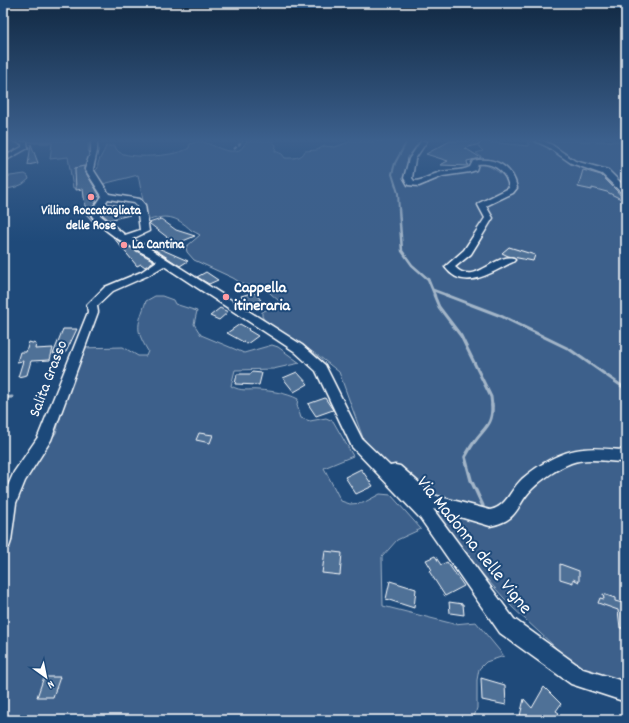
<svg xmlns="http://www.w3.org/2000/svg" width="629" height="723" font-family="Dekko,sans-serif">
  <style>
    .green { fill: #3c618b; stroke: #9eb0c5 }
    .lines { fill: none; stroke-linecap: round; stroke-linejoin: round }
    .stream-far3 { stroke: #a3b5c8; stroke-width: 2 }
    .stream-far2 { stroke: #a3b5c8; stroke-width: 2.5 }
    .stream-far1 { stroke: #a3b5c8; stroke-width: 3 }
    .stream { stroke: #a3b5c8; stroke-width: 3.5 }
    .building { fill: #507197; stroke: #fff }
    .minor-casing { stroke: #fff; stroke-width: 3 }
    .minor { fill: #1f4a7a; fill-rule: evenodd }
    .rail { stroke: #fff; stroke-width: 2; stroke-dasharray: 3.5 2; stroke-linecap: butt }
    .poi-dot { fill: #ff9aa2; stroke: #1f4a7a; stroke-width: 1.5 }
    .labels { text-anchor: middle; dominant-baseline: central; stroke-width: 4; stroke-linejoin: round; paint-order: stroke }
    .far-poi-label { font-size: 13px; font-weight: bold; fill: #fff; stroke: #1f4a7a }
    .poi-label { font-size: 16px; font-weight: bold; fill: #fff; stroke: #1f4a7a; text-anchor: start }
    .street-label { font-size: 16px; fill: #fff; stroke: #1f4a7a }
    .near-street-label { font-size: 19px; fill: #fff; stroke: #1f4a7a }
  </style>
  <rect width="100%" height="100%" fill="#1f4a7a"/>
  <filter id="ink" filterUnits="userSpaceOnUse"><feTurbulence type="fractalNoise" baseFrequency=".025" numOctaves="2"/><feDisplacementMap in="SourceGraphic" scale="8" xChannelSelector="R" yChannelSelector="G"/><feConvolveMatrix kernelMatrix="1 2 1 2 8 2 1 2 1" color-interpolation-filters="sRGB"/></filter>
  <g filter="url(#ink)">
    <g class="green">
      <polygon points="26,141 88,141 89,165 75,168 75,175 85,184 96,182 102,192 86,195 81,187 73,188 68,157 50,159 52,143 33,143"/>
      <path d="M198 141C211 142 225 155 239 150 242 149 244 144 247 141H274L273 142 276 145 275 151 282 154 285 158C292 158 302 159 305 151L317 150 324 146 335 147 352 141H417V145L408 157 405 179 408 182 473 171 481 164C494 166 501 176 512 180L490 161 484 159 476 153 483 151 478 146 480 144 477 141 529 146 527 141H626V685L595 675 569 660 512 607 478 569 449 530 376 454 363 438 339 372 320 357 264 320 262 316V312L272 307 279 301 262 286 244 285 233 278 194 260 187 252 186 247 200 235C197 233 194 232 191 230 176 216 166 214 147 221L138 175 103 184 94 172 98 168C96 162 104 153 106 146H115C116 149 118 152 121 153 135 159 177 156 189 148L190 144Z"/>
      <polygon points="25,174 28,176 29,179 23,184 16,187 3,190 3,177"/>
      <path d="M155 296H162L173 300 175 304 197 311 194 324 201 335 244 353 272 345 278 347 300 363 273 369 235 370 231 386C242 392 248 389 259 390 271 391 287 393 298 399L297 405 301 418 310 421 326 418 333 421 353 456 324 468 341 501 350 504 363 503 380 494 391 495 421 529 397 540 382 557 383 606 454 624 476 622 504 656 486 662 479 669 477 680V708L473 720H3V551L16 492 36 459 56 433 79 348 123 347 138 356H146L148 351C134 328 138 325 146 301Z"/>
    </g>
    <g class="lines">
      <polyline class="stream-far3" points="399,210 398,193 392,174 395,163 407,141"/>
      <g class="stream-far2">
        <polyline points="399,209 402,251 412,265 428,279 435,296"/>
        <polyline points="433,290 449,296"/>
      </g>
      <g class="stream-far1">
        <polyline points="434,295 439,307 461,336 491,397 492,406"/>
        <polyline points="446,295 501,316 569,349 626,389"/>
        <polyline points="3,398 12,397"/>
      </g>
      <path class="stream" d="M483 506 471 480 465 457C468 452 471 446 475 441 485 427 493 425 492 405"/>
    </g>
    <g class="building">
      <polygon points="450,141 480,141 480,144 465,148 481,158 467,161 468,166 440,165 448,161 426,154"/>
      <polygon points="31,144 38,163 28,165"/>
      <polygon points="84,166 84,170 100,196 90,199 97,201 90,211 91,217 95,222 94,223 86,214 83,189 76,190 75,168"/>
      <polygon points="583,170 601,175 617,191 625,201 607,192 592,188 592,190 578,187"/>
      <polygon points="107,203 125,207 130,215 109,220 102,214 102,211"/>
      <polygon points="161,219 176,230 195,236 176,244 150,224 149,223"/>
      <polygon points="113,237 122,243 154,261 145,267 141,264 137,266"/>
      <polygon points="154,246 188,261 180,266 151,247"/>
      <polygon points="509,247 535,255 533,261 508,256 502,253"/>
      <polygon points="206,272 218,280 209,284 197,277"/>
      <polygon points="254,292 261,300 248,305 241,296"/>
      <polygon points="220,308 228,312 219,320 210,316"/>
      <polygon points="240,324 249,329 248,330 258,336 247,344 227,333"/>
      <polygon points="63,329 77,329 66,352 53,354"/>
      <polygon points="29,342 36,344 35,349 53,348 50,360 31,361 27,375 18,377 23,361 17,362 20,352 26,352"/>
      <polygon points="252,372 262,373 259,385 235,384 237,374 251,374"/>
      <polygon points="297,372 308,384 294,392 283,378"/>
      <polygon points="325,398 333,410 316,416 308,404"/>
      <polygon points="199,433 213,435 210,443 196,440"/>
      <polygon points="361,469 373,486 356,494 345,477"/>
      <polygon points="325,551 342,553 340,575 322,573"/>
      <polygon points="435,556 441,565 447,562 464,586 445,596 429,571 432,570 426,560"/>
      <polygon points="560,564 579,571 579,582 573,579 573,583 560,579"/>
      <polygon points="390,581 416,589 414,608 386,599"/>
      <polygon points="603,594 615,598 615,601 626,604 626,628 620,628 618,610 598,603 600,598 604,599"/>
      <polygon points="449,602 463,604 464,615 450,613"/>
      <polygon points="44,677 60,677 53,697 37,697"/>
      <polygon points="481,678 505,685 506,705 482,700"/>
      <polygon points="544,687 561,704 556,711 559,713 554,720 519,720 524,699 532,708"/>
    </g>
    <g class="lines">
      <defs>
        <g id="minor">
          <polygon points="14,141 27,142 28,148 3,162 3,157 22,147 22,144"/>
          <path d="M91 141H97V151L93 169 109 194 140 199 145 205 149 231 132 239 146 246 302 345 325 365 362 439 390 466 395 465 400 466 433 495 490 510C507 507 510 490 522 479 538 465 561 451 583 449 597 447 612 450 626 450V462C608 462 588 457 571 463 558 468 542 479 532 489 515 506 520 520 490 526L433 509 514 619 583 669 626 682V702L571 684 500 633 420 518 352 447 316 371 294 351 164 266 147 276 113 291 97 306 98 312 51 440 25 481 16 503 11 541 9 547 3 549V497L14 472 38 437 88 312 87 305 105 287 141 272 157 261C135 247 109 238 92 216V211L102 196 85 169 91 151ZM108 199 134 203 137 206 140 230 125 235 100 215V211Z"/>
          <path d="M421 141H427L415 159 412 178 414 181C423 181 430 175 438 173 449 169 460 172 470 167L473 161C493 156 513 166 517 188L513 193 486 206 493 218 471 254 455 267C474 287 495 253 513 258L515 260 513 262C491 272 464 293 445 267L447 265 464 250 485 218 478 205 479 203 509 188C507 172 494 162 478 164L476 170 470 172 443 176 419 186 408 185 404 178 409 159Z"/>
          <polygon points="535,141 544,141 552,145 575,161 608,170 626,188 626,194 623,194 602,174 571,163 548,147"/>
        </g>
      </defs>
      <use href="#minor" class="minor-casing"/>
      <use href="#minor" class="minor"/>
      <polyline class="rail" points="234,149 243,141"/>
    </g>
  </g>
  <linearGradient id="sky" x2="0" y2="1"><stop stop-color="#112943"/><stop offset="0.58" stop-color="#3c608d"/><stop offset="1" stop-color="#3c608d" stop-opacity="0"/></linearGradient>
  <rect width="629" height="242" fill="url(#sky)"/>
  <g class="poi-dot">
    <circle cx="91" cy="197" r="4"/>
    <circle cx="124" cy="245" r="4"/>
    <circle cx="226" cy="297" r="4"/>
  </g>
  <g class="labels">
    <g class="far-poi-label">
      <text x="91" y="211">Villino Roccatagliata<tspan x="91" dy="15">delle Rose</tspan></text>
      <text x="132" y="245" text-anchor="start">La Cantina</text>
    </g>
    <g class="poi-label">
      <text x="234" y="288">Cappella<tspan x="234" dy="18">itineraria</tspan></text>
    </g>
    <g class="street-label">
      <text transform="translate(49 379) rotate(-69)">Salita Grasso</text>
    </g>
    <g class="near-street-label">
      <text transform="translate(473 546) rotate(51)">Via Madonna delle Vigne</text>
    </g>
  </g>
  <rect width="629" height="723" fill="none" stroke="#1f4a7a" stroke-width="16"/>
  <rect x="8" y="8" width="613" height="707" fill="none" stroke="#fff" stroke-width="1.5" filter="url(#ink)"/>
  <g transform="translate(46 677) rotate(147)" stroke="#1f4a7a" stroke-width="3" paint-order="stroke">
  <path d="M0-3L7 15L0 10L-7 15Z" fill="#ffffff"/>
  <text y="-6" font-size="11" font-weight="bold" text-anchor="middle" fill="#ffffff">N</text>
  </g>
</svg>
